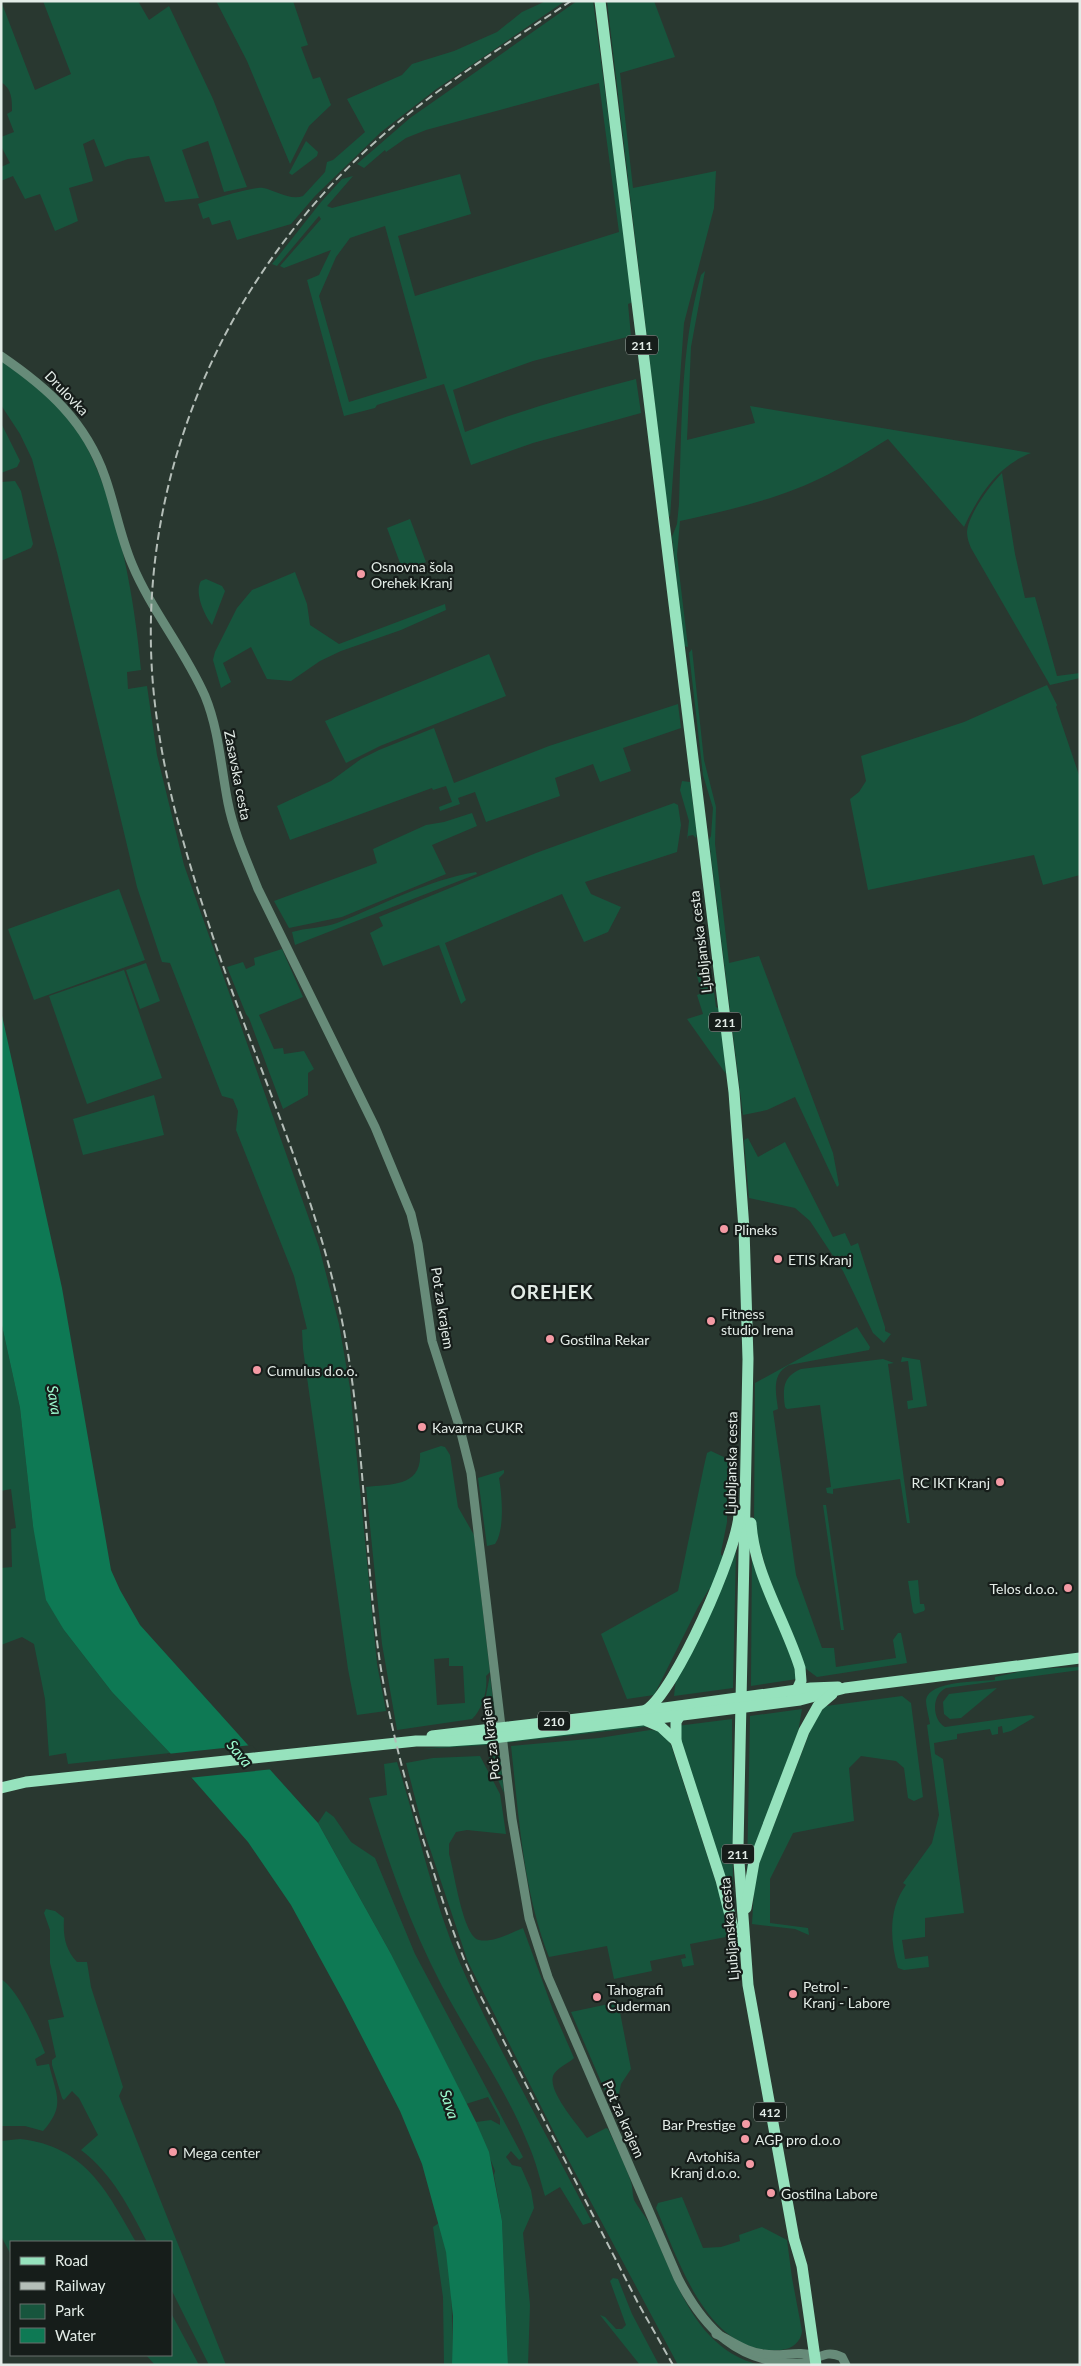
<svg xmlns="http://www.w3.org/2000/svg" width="1081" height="2366" font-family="Lato,sans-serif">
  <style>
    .green { fill: #17553d; fill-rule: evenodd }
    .water { fill: #0e7954 }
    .pier { fill: #293830 }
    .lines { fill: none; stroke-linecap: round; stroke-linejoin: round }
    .minor { stroke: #678b79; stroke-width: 9 }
    .major { stroke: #96e2bd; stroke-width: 11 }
    .rail { stroke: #b4beb8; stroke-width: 2; stroke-dasharray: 8 4; stroke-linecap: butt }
    .poi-dot { fill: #f49aa4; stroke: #161d1a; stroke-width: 2 }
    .labels { text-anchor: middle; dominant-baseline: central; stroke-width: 4.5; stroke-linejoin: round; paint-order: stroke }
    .shield { fill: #161d1a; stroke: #a6aeaa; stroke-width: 1 }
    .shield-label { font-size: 12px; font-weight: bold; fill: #e3ece7 }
    .street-label { font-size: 14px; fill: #e3ece7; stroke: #161d1a }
    .poi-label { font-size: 14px; fill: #e3ece7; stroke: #161d1a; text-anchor: start }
    .water-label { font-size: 15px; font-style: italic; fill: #9dfbcf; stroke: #161d1a }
    .district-label { font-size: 19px; font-weight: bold; letter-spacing: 1px; fill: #e3ece7; stroke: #161d1a }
  </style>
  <rect width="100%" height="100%" fill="#293830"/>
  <g class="green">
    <path d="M1 1 35 90 71 74 43 1H138L149 20 169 6 213 99 247 187 224 192 208 141 182 150 199 198 165 202 149 156 128 159 105 167 94 139 83 144 93 181 69 188 78 221 55 231 40 194 25 199 13 176 1 181V167L10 163 1 146V137L14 132 7 114 12 111C12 99 12 89 1 82Z"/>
    <polygon points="216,1 293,1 308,45 301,47 313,79 320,77 331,105 309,126 290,164 247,61"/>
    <path d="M546 1H565L435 90 381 132 315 196 291 224 237 240 230 220 212 225 209 217 203 219 198 204C209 200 254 186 263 188 275 190 290 201 303 196L325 172 327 162 333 160 365 132 347 99 402 75 412 64 454 51 497 32 522 12Z"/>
    <path d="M577 1H593L633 302 628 304 631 336 533 361 453 390 465 432C521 410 578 394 636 379L641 413 533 443 471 465 444 384 377 405 375 408 344 416 307 280 319 275 331 250 284 268 280 266 321 219 319 216 277 266 272 264 321 202 342 179 353 176 327 206 332 208 460 174 471 214 398 236 415 296 619 232 599 83 426 130 406 138 386 152 385 150 364 168 357 164 410 118ZM385 226 427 378 349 402 319 296 336 257 350 238Z"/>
    <polygon points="607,1 654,1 675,57 620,73 633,188 716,171 714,208 684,323 670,517 668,515"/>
    <polygon points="306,141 318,152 317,156 292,175 289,173"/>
    <path d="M705 271 691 347 687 440 755 423 750 406 1031 453C997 466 979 495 964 527L888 439C868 451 849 464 829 474 783 498 730 510 680 521L677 555 688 647 684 646 672 537 677 524 679 504C682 428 680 349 701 275Z"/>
    <path d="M1 360C24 377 57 399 73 423 116 489 134 593 141 670L127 672 128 689 147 686 157 755 184 865 319 1247 339 1324 350 1388 377 1664 386 1711 357 1715 348 1669 303 1349 302 1330 307 1329 294 1276 236 1130 238 1111 233 1099 222 1096 170 963 162 962 137 887 58 556 32 459 20 434 1 405Z"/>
    <polygon points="1,423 20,461 17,467 1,473"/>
    <path d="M1002 473 1015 554 1025 598 1035 597 1057 676 1080 673V678L1050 685 971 548C969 543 967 538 967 532 968 515 990 485 1002 473Z"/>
    <polygon points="15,481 21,491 33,544 31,548 1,561 1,482"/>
    <polygon points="410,519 426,562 403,571 387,528"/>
    <polygon points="295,572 307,604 310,625 339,644 445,604 446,610 401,630 341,651 320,661 291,681 267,679 251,647 223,663 231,682 221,688 213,660 215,652 237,608 252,590"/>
    <path d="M206 579 222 586 225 591 212 625C204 615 194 592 201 581Z"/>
    <polygon points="692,649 704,760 716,807 715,844 729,963 759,956 833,1153 839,1185 837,1187 795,1097 767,1110 743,1115 709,840 711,836 713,808 703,775 689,653"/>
    <polygon points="489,654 506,696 380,746 346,763 325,721"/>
    <polygon points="1047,685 1057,705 1056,707 1080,778 1080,875 1043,885 1034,855 868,890 850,799 859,792 866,781 861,756 964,722"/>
    <polygon points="678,704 681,728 623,748 631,771 600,782 593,764 555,778 560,796 486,822 475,792 458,798 460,804 440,811 439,807 452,802 446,786 433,790 432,788 290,840 277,806 331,781 361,759 379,750 434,728 454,783 549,746"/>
    <polygon points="682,781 690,782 697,834 696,838 693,835 688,836 687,840 689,821 680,790"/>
    <polygon points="674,803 678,805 681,825 677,852 585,882 591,894 621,907 608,932 584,942 562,894 445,943 466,1000 461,1004 439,945 383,966 370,933 383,926 379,917 536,853"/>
    <polygon points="472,813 477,826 432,845 446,874 342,917 289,928 274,901 377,863 373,849 426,825 444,822"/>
    <path d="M476 872 477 874 295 945 292 932C306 928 322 928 337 923 383 905 427 880 476 872Z"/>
    <polygon points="119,889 145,960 34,1000 8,929"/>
    <polygon points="282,949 303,997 259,1015 274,1049 283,1048 284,1054 304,1051 314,1069 308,1073 308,1095 283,1109 249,1018 246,1014 227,967 243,962 246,969 255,965 254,958"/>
    <polygon points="146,963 160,1001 140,1009 126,970"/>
    <polygon points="124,970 162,1078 87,1104 49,996"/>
    <polygon points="711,970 716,1007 720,1009 726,1074 687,1019 703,1014 697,995 702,993 696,973"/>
    <polygon points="154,1095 164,1135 83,1155 73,1119"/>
    <polygon points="748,1138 758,1157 785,1142 833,1237 845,1233 851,1246 858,1243 885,1327 885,1331 891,1334 884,1343 873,1333 843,1271 810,1221 795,1208 749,1198 744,1140"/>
    <polygon points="1,1321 20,1408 33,1526 64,1630 112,1692 170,1753 68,1764 66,1753 49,1756 45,1699 34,1644 22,1637 1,1645 1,1568 12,1567 11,1529 16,1528 11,1489 1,1491"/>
    <path d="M857 1327 870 1347 869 1350 789 1365C771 1374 776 1393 778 1409L773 1411 796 1575 822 1648H834L836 1667 896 1658 893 1640 898 1633H901L907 1663 817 1677 805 1668 772 1591 754 1524 755 1383Z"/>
    <polygon points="902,1357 920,1360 927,1406 908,1409 907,1401 913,1400 908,1361 901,1362"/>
    <path d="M883 1359 894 1363 888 1364 910 1523H907L900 1479 833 1489V1494L827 1493 826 1488 831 1487 820 1405 787 1409 785 1407C783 1389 782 1377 801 1369Z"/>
    <path d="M441 1446 445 1447 450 1455 458 1507 474 1535 490 1672 486 1676C488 1690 482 1710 472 1719L397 1730 382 1644 366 1487C391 1484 422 1487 420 1453ZM449 1658V1666H463L465 1703 437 1705 434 1659Z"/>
    <polygon points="711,1451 730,1460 727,1490 727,1522 721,1552 721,1555 727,1557 712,1589 709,1589 698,1607 654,1695 627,1699 601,1634 678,1591 704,1466 707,1453"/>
    <path d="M504 1470V1473L499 1478C502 1495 505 1530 495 1544L487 1546 478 1478Z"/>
    <polygon points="823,1505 826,1505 844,1630 841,1630"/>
    <polygon points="736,1548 733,1688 674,1696 676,1678"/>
    <polygon points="752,1550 797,1672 797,1679 751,1686"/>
    <polygon points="918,1580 920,1604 924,1604 925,1609 924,1611 915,1614 913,1612 908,1581"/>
    <path d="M1080 1667V1670L946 1688C931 1695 932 1720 945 1727L1031 1715 1035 1717 1011 1731 1003 1733 1002 1726 998 1727V1734L992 1735 990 1729 957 1734V1739L934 1743 935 1754 943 1759 964 1913 925 1918V1937L902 1940 905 1959 928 1956 929 1967 904 1970 898 1968C890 1941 888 1909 906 1885L903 1883 932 1843 939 1815 927 1725 930 1724C929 1717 926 1707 926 1700 929 1680 979 1682 995 1680V1677L1031 1669Z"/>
    <polygon points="490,1675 495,1717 487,1718 483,1711"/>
    <polygon points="997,1688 961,1718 950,1719 944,1714 943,1702 949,1694"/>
    <polygon points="902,1696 911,1703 923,1797 914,1801 908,1798 904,1768 896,1761 861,1756 849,1768 854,1821 793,1833 770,1879 770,1923 808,1928 809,1935 795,1929 752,1924 755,1874 816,1716 826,1706"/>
    <polygon points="802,1709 797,1738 747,1875 750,1716"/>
    <polygon points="732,1719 733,1910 678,1734 677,1726"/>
    <polygon points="641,1725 652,1726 485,1745 422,1749"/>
    <path d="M650 1730C662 1730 665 1736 671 1745L720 1895 731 1936 690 1944 694 1965 683 1967 681 1959 686 1958 685 1954 650 1961 652 1971 614 1979 607 1946 549 1957C523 1890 519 1817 511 1746L599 1738Z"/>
    <polygon points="492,1748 499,1748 504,1793 489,1760 489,1751"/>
    <path d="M480 1756 500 1794 506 1834 467 1830 456 1832 449 1844V1854C454 1870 463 1937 479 1940 492 1943 511 1933 523 1928L553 2010 574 2058C569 2063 555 2069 553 2076 548 2092 578 2125 587 2138L606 2128 608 2129C616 2146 625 2164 631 2182 633 2188 632 2194 634 2200 638 2208 645 2215 649 2223 675 2276 693 2349 760 2365H678L561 2146 468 1962 422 1825 406 1763 433 1758Z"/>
    <path d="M397 1762C418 1828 432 1897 459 1961 498 2050 547 2135 592 2222L583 2225 560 2187 545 2196C540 2179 536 2162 529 2146 507 2090 470 2039 442 1986 411 1927 388 1862 369 1798L387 1795 384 1764Z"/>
    <polygon points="326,1811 334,1817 351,1842 375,1858 415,1954 523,2157 519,2160 511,2151 506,2157 512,2165 521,2167 531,2190 534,2208 523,2233 530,2305 528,2365 508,2365 502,2221 494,2175 495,2171 476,2122 491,2120 500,2125 500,2119 488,2097 466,2104 391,1954 318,1823"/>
    <path d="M46 1909 55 1911 64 1918C63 1936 65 1949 77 1962H87L91 1987 123 2087 119 2096 226 2365H209L171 2289V2242H147C130 2209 112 2173 81 2150L98 2135 79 2098 72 2091 64 2100 62 2098 52 2065V2060L56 2057 48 2020 64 2017 50 1963V1930L44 1913Z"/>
    <path d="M1 1979C17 1988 39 2036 45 2053L35 2059 37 2066 49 2064C56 2095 66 2105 43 2131L25 2126H1Z"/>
    <polygon points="618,2002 631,2069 621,2084 618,2098 612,2101 608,2098 571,2012"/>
    <path d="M20 2139C85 2146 107 2191 136 2242H11V2255L1 2236V2141Z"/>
    <path d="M682 2197 703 2248 721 2247 740 2241 739 2235 762 2227 787 2240 792 2278 802 2331C801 2342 792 2349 781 2350 708 2357 679 2261 656 2208L658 2203Z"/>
    <path d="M439 2223C454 2268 452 2318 452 2365H444L443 2297 433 2227Z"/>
    <polygon points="613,2278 618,2279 632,2314 659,2365 640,2365 600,2315 605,2317 616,2329 622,2329 626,2325 610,2281"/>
    <polygon points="171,2313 199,2365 155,2365 146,2355 171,2355"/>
  </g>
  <polygon class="water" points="1,1011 62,1288 111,1570 120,1590 140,1625 318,1823 391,1954 476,2122 489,2152 502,2221 508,2365 452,2365 453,2316 446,2252 422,2164 400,2111 344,2002 291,1905 248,1842 170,1753 112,1692 64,1630 46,1600 33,1526 20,1408 1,1321"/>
  <polygon class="pier" points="252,1745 274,1769 188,1778 167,1754"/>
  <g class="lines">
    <g class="minor">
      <path d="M1 356C48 388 86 422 105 477 115 505 120 536 132 564 151 610 185 650 205 696 219 730 221 768 228 803 234 833 247 861 258 889L375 1127 411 1214 418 1244 432 1341 460 1429 471 1473 512 1819 529 1918 548 1977 678 2278C703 2327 738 2366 803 2363 819 2359 825 2349 842 2357L846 2365"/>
      <path d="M716 2334C733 2341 745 2352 764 2354 782 2357 798 2350 815 2356"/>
    </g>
    <g class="major">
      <polyline points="600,1 734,1092 744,1229 748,1359 738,1848 748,1985 794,2239 802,2266 816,2365"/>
      <path d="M751 1523C754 1574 785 1620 800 1668L801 1681 795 1694"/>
      <path d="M646 1710C675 1692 737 1551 739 1515"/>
      <polyline points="682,1712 676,1722 676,1741 721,1880 737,1943"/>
      <polyline points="647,1721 661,1727 676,1741"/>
      <polyline points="432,1736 628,1713 811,1688 838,1687"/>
      <polyline points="1,1788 26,1782 416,1741 449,1741 493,1738 667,1717 800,1700 845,1688 1080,1658"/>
      <polyline points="746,1908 754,1862 804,1731 818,1706 832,1694"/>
    </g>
    <path class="rail" d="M571 1C504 46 434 89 374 143 213 288 126 504 157 720 167 793 189 864 212 934 254 1060 312 1182 340 1311 365 1427 363 1546 380 1663 391 1732 410 1801 432 1867 445 1909 459 1951 478 1991L638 2303 673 2365"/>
  </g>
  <g class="poi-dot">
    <circle cx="361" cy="574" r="5"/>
    <circle cx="724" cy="1229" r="5"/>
    <circle cx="778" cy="1259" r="5"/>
    <circle cx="711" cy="1321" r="5"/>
    <circle cx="550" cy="1339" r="5"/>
    <circle cx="257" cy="1370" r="5"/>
    <circle cx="422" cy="1427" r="5"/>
    <circle cx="1000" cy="1482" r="5"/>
    <circle cx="1068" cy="1588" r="5"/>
    <circle cx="793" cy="1994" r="5"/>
    <circle cx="597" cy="1997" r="5"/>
    <circle cx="746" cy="2124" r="5"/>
    <circle cx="745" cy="2139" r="5"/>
    <circle cx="173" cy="2152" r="5"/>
    <circle cx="750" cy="2164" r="5"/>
    <circle cx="771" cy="2193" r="5"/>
  </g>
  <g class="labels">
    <g class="shield">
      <rect x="626" y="335.5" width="32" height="19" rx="4"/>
      <rect x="709" y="1012.5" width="32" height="19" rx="4"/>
      <rect x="538" y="1711.5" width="32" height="19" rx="4"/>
      <rect x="722" y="1844.5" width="32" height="19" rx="4"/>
      <rect x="754" y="2102.5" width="32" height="19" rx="4"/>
    </g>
    <g class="shield-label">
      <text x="642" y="345">211</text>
      <text x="725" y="1022">211</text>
      <text x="554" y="1721">210</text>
      <text x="738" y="1854">211</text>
      <text x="770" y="2112">412</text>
    </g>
    <g class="street-label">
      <text transform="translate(67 393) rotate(46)">Drulovka</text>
      <text transform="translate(238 775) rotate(79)">Zasavska cesta</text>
      <text transform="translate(700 942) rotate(-97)">Ljubljanska cesta</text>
      <text transform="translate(443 1308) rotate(81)">Pot za krajem</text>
      <text transform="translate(731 1463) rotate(-89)">Ljubljanska cesta</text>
      <text transform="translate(490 1739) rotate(-97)">Pot za krajem</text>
      <text transform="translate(729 1929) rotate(-95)">Ljubljanska cesta</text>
      <text transform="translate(624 2119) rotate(66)">Pot za krajem</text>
    </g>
    <g class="poi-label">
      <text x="371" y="566">Osnovna šola<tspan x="371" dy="16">Orehek Kranj</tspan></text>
      <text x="734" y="1229">Plineks</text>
      <text x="788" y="1259">ETIS Kranj</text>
      <text x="721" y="1313">Fitness<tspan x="721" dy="16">studio Irena</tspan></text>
      <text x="560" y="1339">Gostilna Rekar</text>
      <text x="267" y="1370">Cumulus d.o.o.</text>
      <text x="432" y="1427">Kavarna CUKR</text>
      <text x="990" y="1482" text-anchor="end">RC IKT Kranj</text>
      <text x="1058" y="1588" text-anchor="end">Telos d.o.o.</text>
      <text x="803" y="1986">Petrol -<tspan x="803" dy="16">Kranj - Labore</tspan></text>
      <text x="607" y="1989">Tahografi<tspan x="607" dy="16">Cuderman</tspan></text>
      <text x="736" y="2124" text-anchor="end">Bar Prestige</text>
      <text x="755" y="2139">AGP pro d.o.o</text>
      <text x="183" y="2152">Mega center</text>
      <text x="740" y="2156" text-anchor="end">Avtohiša<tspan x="740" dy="16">Kranj d.o.o.</tspan></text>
      <text x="781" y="2193">Gostilna Labore</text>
    </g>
    <g class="water-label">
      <text transform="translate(55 1400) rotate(81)">Sava</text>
      <text transform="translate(240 1753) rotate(50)">Sava</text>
      <text transform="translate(450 2104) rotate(72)">Sava</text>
    </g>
    <g class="district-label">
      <text x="552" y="1291">OREHEK</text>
    </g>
  </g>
  <rect width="1081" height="2366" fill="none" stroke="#e3ece7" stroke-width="5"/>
  <rect x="10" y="2241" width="162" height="115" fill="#161d1a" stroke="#68706c"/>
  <rect x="20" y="2257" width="25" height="8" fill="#96e2bd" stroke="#68706c"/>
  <text x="55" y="2266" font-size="15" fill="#e3ece7">Road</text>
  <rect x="20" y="2282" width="25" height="8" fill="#b4beb8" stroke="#68706c"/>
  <text x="55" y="2291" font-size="15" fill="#e3ece7">Railway</text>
  <rect x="20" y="2304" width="25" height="15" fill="#17553d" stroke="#68706c"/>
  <text x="55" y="2316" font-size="15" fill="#e3ece7">Park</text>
  <rect x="20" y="2328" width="25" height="15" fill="#0e7954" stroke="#68706c"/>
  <text x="55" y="2341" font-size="15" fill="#e3ece7">Water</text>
</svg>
